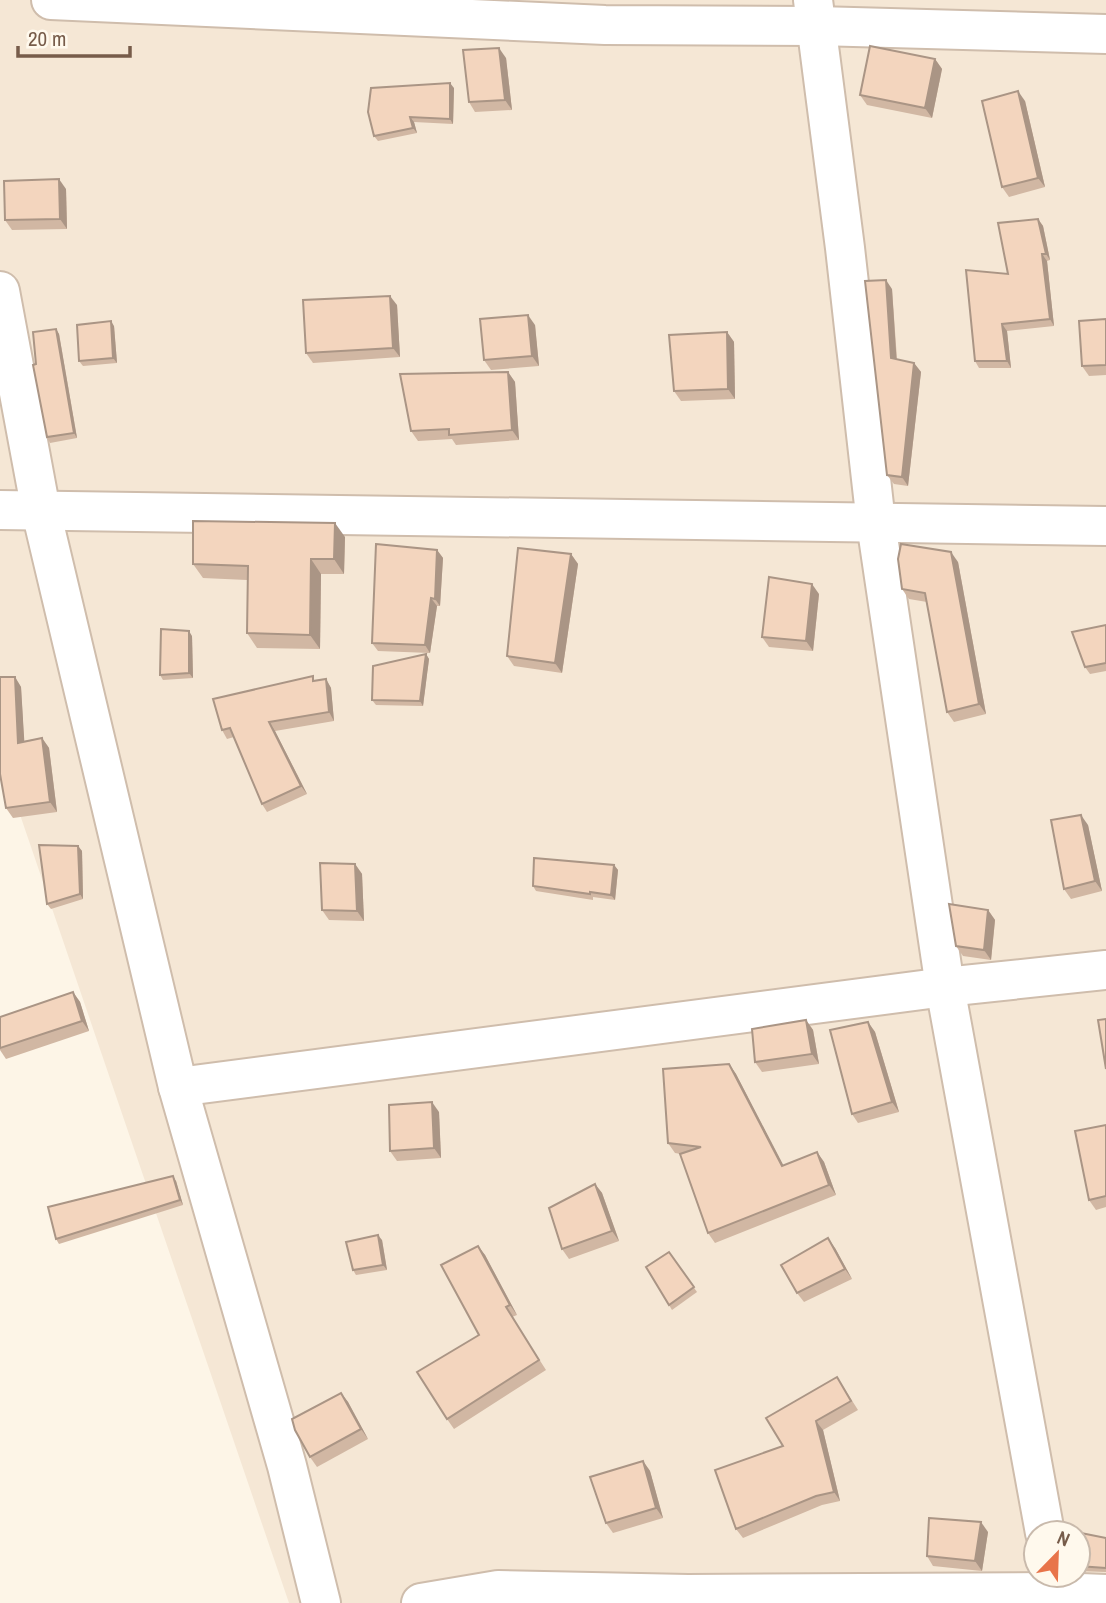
<svg xmlns="http://www.w3.org/2000/svg" width="1106" height="1603" font-family="'Archivo Narrow',sans-serif">
  <style>
    .residential { fill: #f5e7d5; fill-rule: evenodd }
    .lines { fill: none; stroke-linecap: round; stroke-linejoin: round }
    .minor-casing { stroke: #cfbdac; stroke-width: 42 }
    .minor { stroke: #fff; stroke-width: 38 }
    .wall { fill: #d1b7a3 }
    .shaded-wall { fill: #aa9585 }
    .building { fill: #f3d5be; stroke: #aa9585; stroke-width: 2 }
  </style>
  <rect width="100%" height="100%" fill="#fdf5e7"/>
  <path class="residential" d="M0 0H1106V1603H289L0 756ZM1036 1533H1078V1575H1036Z"/>
  <g class="lines">
    <defs>
      <g id="minor">
        <polyline points="51,0 605,25 817,26 1106,34"/>
        <polyline points="813,0 845,248 876,523 945,987 1045,1533"/>
        <polyline points="0,291 41,511 178,1087 287,1466 321,1603"/>
        <polyline points="0,510 1106,526"/>
        <polyline points="178,1087 945,987 1106,970"/>
        <polyline points="421,1603 498,1590 688,1594 1056,1592 1106,1594"/>
      </g>
    </defs>
    <use href="#minor" class="minor-casing"/>
    <use href="#minor" class="minor"/>
  </g>
  <g class="wall">
    <polygon points="506,58 512,110 475,112 469,102"/>
    <polygon points="935,59 942,69 932,118 867,105 860,95"/>
    <polygon points="454,88 453,124 414,122 417,133 378,141 374,136"/>
    <polygon points="1025,101 1045,187 1009,197 1002,187"/>
    <polygon points="66,189 67,229 12,230 5,220"/>
    <polygon points="1038,219 1043,226 1050,260 1047,261 1054,326 1007,331 1011,368 979,368 975,361 1008,274"/>
    <polygon points="892,289 897,359 914,363 921,372 908,486 894,484 887,475"/>
    <polygon points="397,305 400,357 313,363 306,353"/>
    <polygon points="1106,319 1106,375 1089,376 1082,366"/>
    <polygon points="535,325 539,366 491,370 484,360"/>
    <polygon points="114,326 117,363 83,366 79,361"/>
    <polygon points="56,329 59,334 77,438 50,443 47,437 36,364"/>
    <polygon points="727,332 734,342 735,399 681,401 674,391"/>
    <polygon points="508,372 515,382 519,440 456,445 452,439 418,441 411,431"/>
    <polygon points="345,537 344,574 321,574 320,649 257,648 247,633 247,580 203,578 193,564"/>
    <polygon points="437,550 443,558 440,606 437,606 430,653 378,651 372,643"/>
    <polygon points="571,554 578,564 562,673 514,666 507,656"/>
    <polygon points="958,562 986,714 954,722 947,712 927,602 909,599 902,589"/>
    <polygon points="819,594 813,651 769,647 762,637"/>
    <polygon points="1106,625 1106,671 1090,674 1085,667"/>
    <polygon points="192,636 193,678 163,680 160,675"/>
    <polygon points="426,654 429,659 423,706 376,705 372,700"/>
    <polygon points="15,677 21,687 24,741 42,738 49,748 57,812 13,818 6,808"/>
    <polygon points="326,679 331,688 334,721 275,731 307,794 267,812 262,804 234,737 227,739 222,730 316,681"/>
    <polygon points="1088,825 1102,891 1071,899 1064,889"/>
    <polygon points="78,846 82,851 83,899 51,909 47,904"/>
    <polygon points="355,864 362,874 364,921 329,920 322,910"/>
    <polygon points="614,865 618,870 615,900 593,897 593,900 536,891 533,886"/>
    <polygon points="988,910 995,920 991,960 963,956 956,946"/>
    <polygon points="73,992 80,1002 89,1031 6,1059 0,1050 0,1017"/>
    <polygon points="806,1020 813,1030 819,1064 762,1072 755,1062"/>
    <polygon points="868,1022 875,1032 899,1112 858,1123 852,1114"/>
    <polygon points="729,1064 736,1074 783,1166 817,1152 824,1162 836,1195 715,1243 708,1233 681,1154 675,1153 668,1143"/>
    <polygon points="439,1112 441,1158 397,1161 390,1151"/>
    <polygon points="1106,1125 1106,1207 1096,1210 1089,1200"/>
    <polygon points="176,1181 183,1205 59,1244 56,1239"/>
    <polygon points="595,1184 602,1193 619,1241 569,1259 562,1249"/>
    <polygon points="382,1240 387,1270 356,1275 353,1270"/>
    <polygon points="478,1246 485,1255 517,1315 512,1317 546,1370 454,1429 447,1419 479,1335"/>
    <polygon points="835,1248 852,1279 804,1302 797,1293"/>
    <polygon points="669,1252 697,1292 672,1310 669,1305"/>
    <polygon points="837,1377 858,1410 823,1430 840,1501 822,1505 743,1538 736,1529 783,1446"/>
    <polygon points="341,1393 348,1402 368,1439 317,1467 310,1457"/>
    <polygon points="643,1461 650,1471 663,1518 613,1533 606,1523"/>
    <polygon points="988,1532 982,1571 933,1566 927,1556"/>
    <polygon points="1106,1538 1106,1572 1078,1571 1078,1545"/>
    <polygon points="1036,1549 1036,1568 1030,1566 1026,1560"/>
  </g>
  <g class="shaded-wall">
    <polygon points="499,48 506,58 512,110 505,100"/>
    <polygon points="935,59 942,69 932,118 925,108"/>
    <polygon points="450,83 454,88 453,124 450,119"/>
    <polygon points="1018,91 1025,101 1045,187 1038,178"/>
    <polygon points="410,117 414,122 417,133 413,128"/>
    <polygon points="59,179 66,189 67,229 60,219"/>
    <polygon points="1038,219 1043,226 1050,260 1046,254"/>
    <polygon points="1042,254 1047,261 1054,326 1050,319"/>
    <polygon points="886,280 892,289 897,367 891,358"/>
    <polygon points="390,296 397,305 400,357 393,348"/>
    <polygon points="528,315 535,325 539,366 532,356"/>
    <polygon points="111,321 114,326 117,363 113,358"/>
    <polygon points="1002,324 1007,331 1011,368 1007,361"/>
    <polygon points="56,329 59,334 77,438 74,433"/>
    <polygon points="727,332 734,342 735,399 728,389"/>
    <polygon points="914,363 921,372 908,486 902,477"/>
    <polygon points="508,372 515,382 519,440 512,430"/>
    <polygon points="335,523 345,537 344,574 334,559"/>
    <polygon points="437,550 443,558 440,606 435,599"/>
    <polygon points="951,552 958,562 986,714 979,704"/>
    <polygon points="571,554 578,564 562,673 555,663"/>
    <polygon points="311,559 321,574 320,649 310,635"/>
    <polygon points="812,584 819,594 813,651 806,641"/>
    <polygon points="431,598 437,606 430,653 425,645"/>
    <polygon points="189,631 192,636 193,678 189,673"/>
    <polygon points="426,654 429,659 423,706 420,701"/>
    <polygon points="15,677 21,687 25,752 18,743"/>
    <polygon points="326,679 331,688 334,721 329,712"/>
    <polygon points="269,722 275,731 307,794 301,786"/>
    <polygon points="42,738 49,748 57,812 50,802"/>
    <polygon points="1081,815 1088,825 1102,891 1095,881"/>
    <polygon points="78,846 82,851 83,899 80,894"/>
    <polygon points="355,864 362,874 364,921 357,911"/>
    <polygon points="614,865 618,870 615,900 611,895"/>
    <polygon points="988,910 995,920 991,960 984,950"/>
    <polygon points="73,992 80,1002 89,1031 82,1021"/>
    <polygon points="806,1020 813,1030 819,1064 812,1054"/>
    <polygon points="868,1022 875,1032 899,1112 892,1102"/>
    <polygon points="729,1064 736,1074 789,1176 782,1166"/>
    <polygon points="432,1102 439,1112 441,1158 434,1148"/>
    <polygon points="817,1152 824,1162 836,1195 829,1185"/>
    <polygon points="173,1176 176,1181 183,1205 180,1200"/>
    <polygon points="595,1184 602,1193 619,1241 612,1231"/>
    <polygon points="378,1235 382,1240 387,1270 383,1265"/>
    <polygon points="828,1238 835,1248 852,1279 845,1269"/>
    <polygon points="478,1246 485,1255 517,1315 510,1305"/>
    <polygon points="341,1393 348,1402 368,1439 361,1429"/>
    <polygon points="816,1421 823,1430 840,1501 834,1492"/>
    <polygon points="643,1461 650,1471 663,1518 656,1508"/>
    <polygon points="981,1522 988,1532 982,1571 975,1561"/>
  </g>
  <g class="building">
    <polygon points="870,46 935,59 925,108 860,95"/>
    <polygon points="499,48 505,100 469,102 463,50"/>
    <polygon points="450,83 450,119 410,117 413,128 374,136 368,112 371,88"/>
    <polygon points="1018,91 1038,178 1002,187 982,101"/>
    <polygon points="59,179 60,219 5,220 4,181"/>
    <polygon points="1038,219 1046,254 1042,254 1050,319 1002,324 1007,361 975,361 966,270 1008,274 998,223"/>
    <polygon points="886,280 891,358 914,363 902,477 887,475 865,281"/>
    <polygon points="390,296 393,348 306,353 303,300"/>
    <polygon points="528,315 532,356 484,360 480,319"/>
    <polygon points="1106,319 1106,365 1082,366 1079,321"/>
    <polygon points="111,321 113,358 79,361 77,325"/>
    <polygon points="56,329 74,433 47,437 33,365 36,364 33,332"/>
    <polygon points="727,332 728,389 674,391 669,335"/>
    <polygon points="508,372 512,430 449,435 449,429 411,431 400,374"/>
    <polygon points="193,521 335,523 334,559 311,559 310,635 247,633 248,566 193,564"/>
    <polygon points="376,544 437,550 435,599 431,598 425,645 372,643"/>
    <polygon points="901,544 951,552 979,704 947,712 925,593 902,589 898,559"/>
    <polygon points="518,548 571,554 555,663 507,656"/>
    <polygon points="769,577 812,584 806,641 762,637"/>
    <polygon points="1106,625 1106,663 1085,667 1072,632"/>
    <polygon points="161,629 189,631 189,673 160,675"/>
    <polygon points="426,654 420,701 372,700 373,666"/>
    <polygon points="313,676 313,681 326,679 329,712 269,722 301,786 262,804 230,728 222,730 213,699"/>
    <polygon points="0,677 15,677 18,743 42,738 50,802 6,808 0,774"/>
    <polygon points="1081,815 1095,881 1064,889 1051,820"/>
    <polygon points="39,845 78,846 80,894 47,904"/>
    <polygon points="534,858 614,865 611,895 590,892 590,894 533,886"/>
    <polygon points="320,863 355,864 357,911 322,910"/>
    <polygon points="949,904 988,910 984,950 956,946"/>
    <polygon points="73,992 82,1021 0,1048 0,1017"/>
    <polygon points="1106,1019 1106,1069 1098,1020"/>
    <polygon points="806,1020 812,1054 755,1062 752,1029"/>
    <polygon points="868,1022 892,1102 852,1114 830,1030"/>
    <polygon points="729,1064 782,1166 817,1152 829,1185 708,1233 680,1154 701,1147 668,1143 663,1069"/>
    <polygon points="432,1102 434,1148 390,1151 389,1105"/>
    <polygon points="1106,1125 1106,1196 1089,1200 1075,1131"/>
    <polygon points="173,1176 180,1200 56,1239 48,1207"/>
    <polygon points="595,1184 612,1231 562,1249 549,1208"/>
    <polygon points="378,1235 383,1265 353,1270 346,1242"/>
    <polygon points="828,1238 845,1269 797,1293 781,1265"/>
    <polygon points="478,1246 510,1305 506,1307 539,1360 447,1419 417,1372 479,1335 441,1265"/>
    <polygon points="669,1252 694,1287 669,1305 646,1267"/>
    <polygon points="837,1377 851,1401 816,1421 834,1492 816,1496 736,1529 715,1470 783,1446 766,1418"/>
    <polygon points="341,1393 361,1429 310,1457 295,1430 292,1419"/>
    <polygon points="643,1461 656,1508 606,1523 590,1477"/>
    <polygon points="929,1518 981,1522 975,1561 927,1556"/>
    <polygon points="1081,1533 1106,1538 1106,1568 1078,1566 1078,1545"/>
    <polygon points="1028,1548 1036,1549 1036,1564 1026,1560"/>
  </g>
  <g transform="translate(1057 1554) rotate(23)"><circle r="33" fill="#fff9ed" stroke="#c9baac" stroke-width="2"/>
  <path d="M0-5L12 26L0 18L-12 26Z" fill="#e8744a"/>
  <text y="-10" font-size="19" font-weight="bold" text-anchor="middle" fill="#775c4a">N</text>
  </g>
  <path d="M18 46v10h112v-10" fill="none" stroke="#775c4a" stroke-width="3.5"/>
  <text x="28" y="46" font-size="21" fill="#775c4a" stroke="#fff9ed" stroke-width="5" paint-order="stroke">20 m</text>
</svg>
